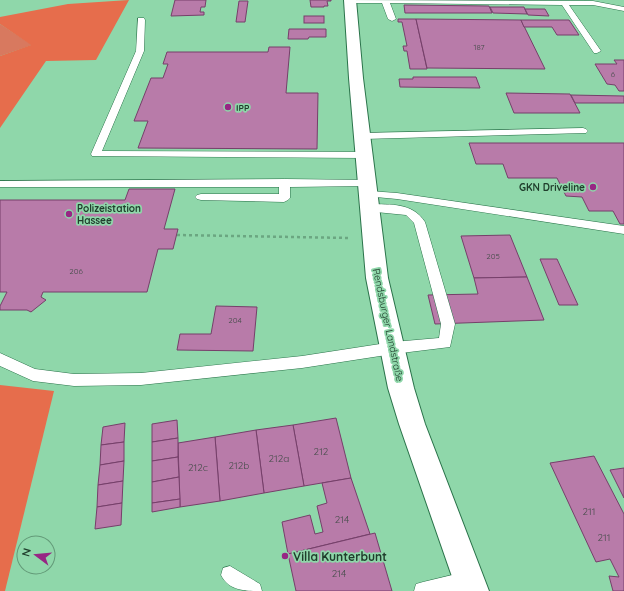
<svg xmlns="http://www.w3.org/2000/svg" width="624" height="591" font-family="Quicksand,sans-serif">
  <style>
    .green { fill: #d8795f }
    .forest { fill: #e66d4c }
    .building { fill: #b87ba9; stroke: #763f6a }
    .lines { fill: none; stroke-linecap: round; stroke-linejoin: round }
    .lane-casing { stroke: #2a734a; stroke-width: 1 }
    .secondary-casing { stroke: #2a734a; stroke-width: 2 }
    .path { stroke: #6ba681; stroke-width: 2.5; stroke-dasharray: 3 3; stroke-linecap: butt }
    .lane { fill: #fff; fill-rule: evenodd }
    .secondary { fill: #fff; fill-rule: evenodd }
    .poi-dot { fill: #972684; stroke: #8fd7aa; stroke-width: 1.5 }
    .labels { text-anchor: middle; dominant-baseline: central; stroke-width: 3.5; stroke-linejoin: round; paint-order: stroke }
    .number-label { font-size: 8px; fill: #464d4b }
    .far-poi-label { font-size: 9px; font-weight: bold; fill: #203e2c; stroke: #8fd7aa; text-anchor: start }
    .poi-label { font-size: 10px; font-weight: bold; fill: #203e2c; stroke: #8fd7aa; text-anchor: end }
    .street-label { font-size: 10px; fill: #203e2c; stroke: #8fd7aa }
    .near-number-label { font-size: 10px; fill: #464d4b }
    .near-poi-label { font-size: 12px; font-weight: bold; fill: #203e2c; stroke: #8fd7aa; text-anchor: start }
  </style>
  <rect width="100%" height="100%" fill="#8fd7aa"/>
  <polygon class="green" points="0,24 32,45 0,56"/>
  <g class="forest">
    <polygon points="129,0 96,60 46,61 0,128 0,56 31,45 0,24 0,17 68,4"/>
    <polygon points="0,385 54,391 5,591 0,591"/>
  </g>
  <g class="building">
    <polygon points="175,0 206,0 205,7 201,7 200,12 204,12 204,15 171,16"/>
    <polygon points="310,0 331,0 331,1 327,1 328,6 324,6 324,7 311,7"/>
    <polygon points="239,1 248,1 245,22 236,22"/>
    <polygon points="404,5 489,6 492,13 405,13"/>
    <polygon points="490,7 524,7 527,14 493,13"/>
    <polygon points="525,9 545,9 549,16 528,15"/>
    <rect x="304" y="16" width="20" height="7"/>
    <polygon points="398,19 416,19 427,69 410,69 407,51 404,51 403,46 407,46 402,22 398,22"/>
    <polygon points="416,19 521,20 545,69 427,68"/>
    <polygon points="521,20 569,20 579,35 557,35 552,27 524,27"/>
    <polygon points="289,29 326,29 326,37 309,37 308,39 288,39"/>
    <polygon points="269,47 290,47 286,93 318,93 317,149 138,148 148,121 134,121 151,78 163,78 168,64 163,64 167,52 268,52"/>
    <polygon points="614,60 624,60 624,91 619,91 615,85 607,84 595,64 617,64"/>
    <polygon points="413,77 476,77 480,88 400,87 399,79 413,79"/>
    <polygon points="506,93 570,94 580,113 514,113"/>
    <polygon points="571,95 624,96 624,103 575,103"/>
    <polygon points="469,143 624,143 624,224 620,224 613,211 589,211 582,197 566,196 557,178 508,178 503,164 476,164"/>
    <polygon points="129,189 175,189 164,229 178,229 173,249 158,249 147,292 43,292 41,297 46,300 31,312 27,310 0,310 0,306 7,292 0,292 0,200 125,200"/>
    <polygon points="510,235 527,277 474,278 461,236"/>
    <polygon points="540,259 557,259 578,305 559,305"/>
    <polygon points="527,277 544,320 435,324 428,295 478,294 474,278"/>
    <polygon points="216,306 257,307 253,351 177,350 180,334 211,334"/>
    <polygon points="336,418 351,478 304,486 293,425"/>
    <polygon points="177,420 178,438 152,442 152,424"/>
    <polygon points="125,423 124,442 101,445 103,427"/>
    <polygon points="293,425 304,486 264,493 256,430"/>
    <polygon points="256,430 264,493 220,501 215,437"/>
    <polygon points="215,437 220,501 180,507 178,443"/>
    <polygon points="178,438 178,457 152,461 152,442"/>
    <polygon points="124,442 124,461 100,465 101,445"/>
    <polygon points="594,456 624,514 624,591 613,591 609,576 619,577 610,559 596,562 550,463"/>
    <polygon points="178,457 179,477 152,482 152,461"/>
    <polygon points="124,461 123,481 98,485 100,465"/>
    <polygon points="624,468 624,498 610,470"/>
    <polygon points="179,477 180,499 152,503 152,482"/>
    <polygon points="351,478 370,534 288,554 282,522 310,515 315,534 323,532 317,506 327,503 322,483"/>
    <polygon points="123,481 122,503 97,507 98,485"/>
    <polygon points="180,499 180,507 152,512 152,503"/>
    <polygon points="122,503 121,525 95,529 97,507"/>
    <polygon points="375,533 392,591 296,591 288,554"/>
  </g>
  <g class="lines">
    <defs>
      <g id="lane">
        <polygon points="347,0 593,1 624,7 624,11 593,5 569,5 601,51 597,53 594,53 562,5 390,3 396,19 392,21 388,19 382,3 347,3"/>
        <polygon points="138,18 144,18 145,20 144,51 102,151 365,152 370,155 365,158 92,156 91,154 136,51"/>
        <polygon points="583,128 586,129 588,131 586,133 363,139 358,136 363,133"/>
        <polygon points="285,179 367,180 372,183 367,186 290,187 290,198 288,200 284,202 201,200 197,199 195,197 197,195 201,194 279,194 279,187 0,187 0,181"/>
        <polygon points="369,191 397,193 624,226 624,234 397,199 365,196 364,194 365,192"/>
        <path d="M370 204C391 205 412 202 425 222L455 324 450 347 393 354 302 368 141 385 74 386 33 381 0 366V353L35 369 74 374 141 373 302 356 393 342 439 338 441 324 414 223 406 215 366 211 364 208 366 205Z"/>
        <path d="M230 566 260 584 262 591C245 591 229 591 221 575L223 568Z"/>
        <polygon points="469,571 476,573 478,580 476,587 462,591 414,591 416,584 423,582"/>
      </g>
      <polygon id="secondary" points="344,0 356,0 363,78 388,278 414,388 425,424 489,591 457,591 399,424 388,388 366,278 349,78"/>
    </defs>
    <use href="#lane" class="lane-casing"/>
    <use href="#secondary" class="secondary-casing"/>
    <polyline class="path" points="177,235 350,238"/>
    <use href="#lane" class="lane"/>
    <use href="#secondary" class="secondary"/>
  </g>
  <g class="poi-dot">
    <circle cx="228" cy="107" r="4"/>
    <circle cx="593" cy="187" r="4"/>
    <circle cx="69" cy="214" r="4"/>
    <circle cx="285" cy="556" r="4"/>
  </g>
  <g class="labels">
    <g class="number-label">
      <text x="479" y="47">187</text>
      <text x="613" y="74">6</text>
      <text x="493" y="256">205</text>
      <text x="76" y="271">206</text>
      <text x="235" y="320">204</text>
    </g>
    <g class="far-poi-label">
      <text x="236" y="107">IPP</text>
    </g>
    <g class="poi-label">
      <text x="585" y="187">GKN Driveline</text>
      <text x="77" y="208" text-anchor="start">Polizeistation<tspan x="77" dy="12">Hassee</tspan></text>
    </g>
    <g class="street-label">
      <text transform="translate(388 325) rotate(78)">Rendsburger Landstraße</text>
    </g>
    <g class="near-number-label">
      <text x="321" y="451">212</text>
      <text x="279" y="458">212a</text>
      <text x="239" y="465">212b</text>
      <text x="198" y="467">212c</text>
      <text x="589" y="511">211</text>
      <text x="342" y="519">214</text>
      <text x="604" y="537">211</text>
      <text x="339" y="573">214</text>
    </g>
    <g class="near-poi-label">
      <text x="293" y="556">Villa Kunterbunt</text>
    </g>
  </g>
  <g transform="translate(36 555) rotate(286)"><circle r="19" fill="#8fd7aa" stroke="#639a78"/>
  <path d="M0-3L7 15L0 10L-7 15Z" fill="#972684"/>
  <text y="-6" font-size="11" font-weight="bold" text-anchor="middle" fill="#203e2c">N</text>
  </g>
</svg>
